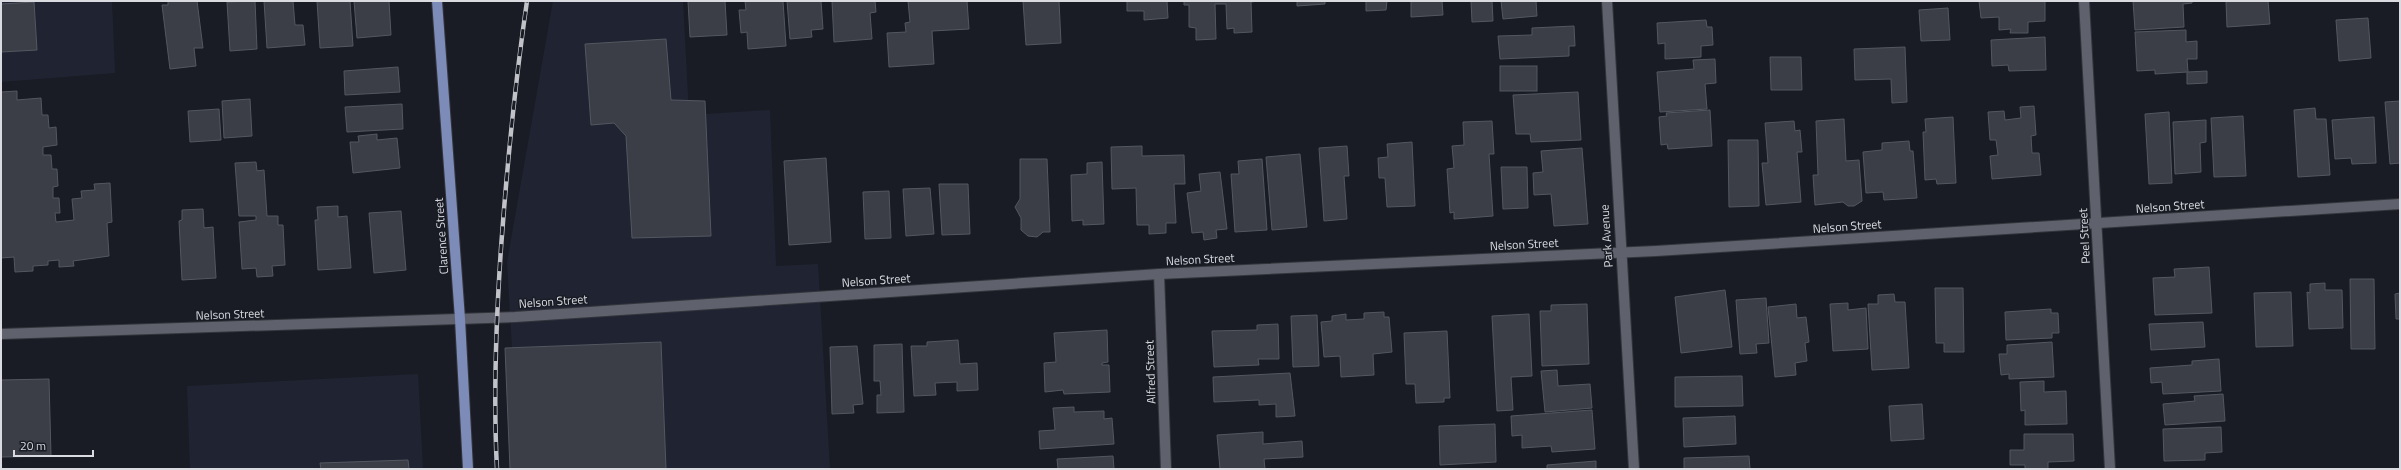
<svg xmlns="http://www.w3.org/2000/svg" width="2401" height="470" font-family="'Titillium Web',sans-serif">
  <style>
    .built { fill: #202432 }
    .building { fill: #3b3e47; stroke: #535760 }
    .lines { fill: none; stroke-linecap: round; stroke-linejoin: round }
    .minor-casing { stroke: #34353c; stroke-width: 12 }
    .major-casing { stroke: #34353c; stroke-width: 12 }
    .minor { stroke: #5f626c; stroke-width: 10 }
    .major { stroke: #7c8bb7; stroke-width: 10 }
    .rail-casing { stroke: #c1c3c9; stroke-width: 4.5 }
    .rail { stroke: #191c24; stroke-width: 3; stroke-dasharray: 9; stroke-linecap: butt }
    .labels { text-anchor: middle; dominant-baseline: central; stroke-width: 3; stroke-linejoin: round; paint-order: stroke }
    .street-label { font-size: 12px; fill: #d9dbe1; stroke: #191c24 }
  </style>
  <rect width="100%" height="100%" fill="#191c24"/>
  <g class="built">
    <polygon points="1,1 112,1 115,73 1,82"/>
    <polygon points="553,1 683,1 689,115 770,110 776,266 818,264 830,469 519,469 507,262"/>
    <polygon points="418,374 423,469 190,469 187,386"/>
  </g>
  <g class="building">
    <polygon points="168,1 197,1 203,48 194,48 196,66 170,69 162,5 168,5"/>
    <polygon points="255,1 257,49 230,51 227,2"/>
    <polygon points="264,1 293,1 295,25 303,25 305,45 267,48"/>
    <polygon points="317,1 350,1 353,46 320,48"/>
    <polygon points="354,1 389,1 391,35 357,38"/>
    <polygon points="688,1 725,1 727,35 690,37"/>
    <polygon points="745,1 783,1 786,46 748,49 747,32 741,33 739,10 746,10"/>
    <polygon points="787,1 821,1 823,29 811,30 812,37 790,39"/>
    <polygon points="832,1 875,1 876,12 870,13 872,39 834,42"/>
    <polygon points="908,1 967,1 969,29 932,31 934,64 889,67 887,33 906,32 905,23 910,22"/>
    <polygon points="1023,1 1059,1 1061,43 1026,45"/>
    <polygon points="1127,1 1167,1 1168,18 1144,20 1144,11 1127,11"/>
    <polygon points="1184,1 1258,1 1251,2 1252,32 1234,33 1234,28 1227,29 1226,4 1215,4 1216,39 1196,40 1196,28 1189,27 1189,5 1184,5"/>
    <polygon points="1297,1 1325,1 1325,4 1297,6"/>
    <polygon points="1366,1 1387,1 1386,10 1366,11"/>
    <polygon points="1411,1 1442,1 1443,15 1411,17"/>
    <polygon points="1471,1 1492,1 1493,21 1472,22"/>
    <polygon points="1501,1 1536,1 1537,16 1503,19"/>
    <polygon points="1979,1 2045,1 2045,21 2028,22 2028,33 2010,33 2011,29 1999,30 1999,17 1981,18"/>
    <polygon points="2133,1 2192,1 2192,3 2183,4 2184,27 2135,30"/>
    <polygon points="2226,1 2268,1 2270,24 2227,27"/>
    <polygon points="34,2 37,50 1,52 1,4"/>
    <polygon points="1948,8 1950,40 1921,41 1919,10"/>
    <polygon points="2368,18 2371,58 2339,61 2336,20"/>
    <polygon points="1706,20 1707,27 1712,27 1713,45 1701,46 1701,57 1665,59 1665,43 1658,44 1657,23"/>
    <polygon points="1574,26 1575,46 1569,46 1569,56 1500,59 1498,36 1532,35 1532,28"/>
    <polygon points="2186,30 2186,42 2197,41 2197,59 2187,59 2188,72 2207,71 2207,83 2187,84 2187,72 2155,74 2155,70 2137,71 2135,32"/>
    <polygon points="2045,37 2046,70 2009,71 2008,65 1992,66 1991,40"/>
    <polygon points="666,39 671,100 705,101 711,236 632,238 626,136 614,123 591,125 585,44"/>
    <polygon points="1905,47 1907,102 1892,103 1891,79 1855,80 1854,49"/>
    <polygon points="1770,57 1801,57 1802,90 1771,90"/>
    <polygon points="1715,59 1716,83 1705,84 1707,109 1660,112 1657,72 1694,69 1693,60"/>
    <rect x="1500" y="66" width="37" height="25"/>
    <polygon points="398,67 400,92 345,95 344,71"/>
    <polygon points="17,91 17,100 41,98 42,115 48,115 49,128 56,127 57,145 43,147 43,155 51,155 52,169 57,169 58,186 53,187 53,198 59,198 60,213 55,213 56,222 74,220 72,199 82,198 81,191 95,190 94,184 110,183 112,222 107,223 109,256 73,261 74,266 59,267 59,260 48,261 48,265 33,266 33,271 15,272 14,257 1,258 1,92"/>
    <polygon points="1578,92 1581,140 1531,142 1530,134 1516,134 1513,95"/>
    <polygon points="250,99 252,136 224,138 222,101"/>
    <polygon points="2400,101 2400,163 2390,164 2385,102"/>
    <polygon points="402,104 403,129 347,132 345,107"/>
    <polygon points="2034,106 2036,135 2031,136 2032,153 2039,153 2041,175 1992,179 1990,156 1998,155 1996,140 1990,140 1988,112 2004,111 2005,120 2021,118 2020,107"/>
    <polygon points="2315,108 2316,119 2326,119 2330,175 2298,177 2294,110"/>
    <polygon points="219,109 221,140 190,142 188,111"/>
    <polygon points="1710,110 1712,146 1668,149 1667,144 1661,145 1659,117 1667,116 1666,113"/>
    <polygon points="2169,112 2172,183 2149,184 2145,114"/>
    <polygon points="2243,116 2246,176 2214,177 2211,118"/>
    <polygon points="1953,117 1956,183 1937,184 1936,179 1925,180 1923,132 1926,132 1925,119"/>
    <polygon points="2374,117 2376,163 2352,164 2351,158 2335,159 2332,120"/>
    <polygon points="1844,119 1846,161 1859,160 1862,201 1854,206 1848,206 1843,202 1815,205 1813,175 1818,175 1816,121"/>
    <polygon points="2206,120 2206,142 2200,143 2201,172 2175,174 2173,122"/>
    <polygon points="1492,121 1494,154 1489,154 1493,216 1454,219 1454,212 1450,213 1447,169 1454,168 1452,146 1464,145 1463,122"/>
    <polygon points="1794,121 1795,131 1800,130 1802,152 1797,152 1801,202 1766,205 1762,163 1768,163 1765,123"/>
    <polygon points="377,134 377,140 397,138 400,168 353,173 350,142 359,142 358,136"/>
    <polygon points="1728,140 1758,140 1759,206 1729,207"/>
    <polygon points="1909,141 1910,151 1913,151 1917,198 1884,200 1883,192 1866,193 1863,152 1882,150 1882,143"/>
    <polygon points="1412,142 1415,206 1387,207 1385,178 1379,178 1378,158 1388,157 1387,144"/>
    <polygon points="1142,146 1142,156 1184,155 1185,184 1174,184 1176,223 1166,223 1166,233 1149,234 1149,225 1137,225 1136,188 1112,189 1111,147"/>
    <polygon points="1347,146 1349,176 1344,176 1347,219 1324,221 1319,148"/>
    <polygon points="1582,148 1588,224 1554,226 1551,194 1534,195 1533,173 1543,172 1541,151"/>
    <polygon points="1300,154 1307,227 1272,230 1266,157"/>
    <polygon points="826,158 831,242 789,245 784,161"/>
    <polygon points="1020,159 1047,159 1050,232 1043,232 1037,237 1028,236 1021,230 1021,218 1015,207 1020,199"/>
    <polygon points="1262,159 1267,230 1235,232 1231,174 1239,174 1238,161"/>
    <polygon points="256,162 257,171 264,170 267,216 278,216 278,225 283,225 285,265 272,266 273,276 257,277 256,268 242,269 239,222 256,220 256,216 239,216 235,163"/>
    <polygon points="1102,162 1104,224 1083,225 1083,220 1072,221 1071,175 1087,174 1087,163"/>
    <polygon points="1501,167 1527,167 1528,208 1503,209"/>
    <polygon points="1220,172 1227,229 1216,230 1217,238 1204,240 1203,232 1192,233 1187,193 1201,191 1199,174"/>
    <polygon points="939,184 968,184 970,234 942,235"/>
    <polygon points="930,188 934,234 906,236 903,189"/>
    <polygon points="889,191 891,238 865,239 863,192"/>
    <polygon points="338,206 338,217 347,216 351,268 318,270 315,220 318,220 317,207"/>
    <polygon points="203,209 204,228 213,227 216,278 182,280 179,221 182,220 182,210"/>
    <polygon points="401,211 406,270 374,273 369,213"/>
    <polygon points="2209,267 2212,313 2155,315 2153,278 2175,277 2174,269"/>
    <polygon points="2350,279 2374,279 2375,349 2351,349"/>
    <polygon points="2325,283 2325,290 2342,290 2343,328 2309,329 2307,292 2310,293 2310,284"/>
    <polygon points="1935,288 1963,288 1964,352 1944,352 1944,343 1936,343"/>
    <polygon points="1725,290 1732,347 1681,353 1675,297"/>
    <polygon points="2291,292 2293,346 2256,347 2254,293"/>
    <polygon points="2400,293 2400,319 2396,319 2395,294"/>
    <polygon points="1894,294 1895,302 1905,302 1909,368 1872,370 1868,304 1878,304 1878,295"/>
    <polygon points="1766,298 1769,343 1756,344 1757,353 1740,354 1736,300"/>
    <polygon points="1848,303 1848,310 1866,308 1868,349 1833,351 1830,304"/>
    <polygon points="1587,304 1589,364 1542,366 1540,311 1551,311 1551,305"/>
    <polygon points="1796,304 1797,318 1806,317 1809,342 1805,343 1807,361 1795,363 1796,375 1775,377 1768,307"/>
    <polygon points="2051,309 2051,313 2058,313 2059,333 2052,333 2052,338 2006,340 2005,312"/>
    <polygon points="1384,312 1384,317 1389,317 1392,352 1373,354 1374,375 1341,377 1340,356 1324,357 1321,322 1332,321 1332,316 1346,314 1346,320 1364,319 1364,313"/>
    <polygon points="1529,314 1532,376 1511,377 1513,410 1497,411 1492,316"/>
    <polygon points="1317,315 1319,366 1293,367 1291,316"/>
    <polygon points="2203,322 2205,347 2151,350 2149,324"/>
    <polygon points="1278,324 1279,359 1258,359 1259,365 1214,367 1212,331 1257,330 1257,325"/>
    <polygon points="1107,330 1108,362 1102,363 1102,365 1109,365 1110,392 1064,394 1063,390 1045,392 1044,363 1056,362 1054,333"/>
    <polygon points="1447,331 1450,398 1444,398 1444,402 1416,403 1415,384 1406,384 1404,333"/>
    <polygon points="958,340 960,364 977,363 978,390 957,391 957,382 935,383 936,395 914,396 911,346 927,346 927,342"/>
    <polygon points="661,342 666,469 510,469 505,348"/>
    <polygon points="2052,342 2054,377 2009,379 2009,374 2001,375 1999,354 2007,354 2007,345"/>
    <polygon points="902,344 904,412 877,413 877,395 881,395 880,381 874,381 874,345"/>
    <polygon points="857,346 863,404 853,405 854,413 832,414 830,347"/>
    <polygon points="2219,359 2221,391 2163,394 2162,382 2151,383 2150,368 2192,365 2192,361"/>
    <polygon points="1557,370 1558,386 1590,384 1592,408 1545,412 1541,371"/>
    <polygon points="1290,373 1295,416 1276,417 1276,404 1259,405 1259,400 1214,402 1213,377"/>
    <polygon points="1742,376 1743,406 1675,407 1675,377"/>
    <polygon points="49,379 51,456 1,457 1,380"/>
    <polygon points="2044,381 2044,392 2066,391 2067,424 2025,425 2025,410 2021,411 2020,382"/>
    <polygon points="2223,394 2225,421 2165,425 2163,404 2195,401 2194,396"/>
    <polygon points="1922,404 1924,439 1891,441 1889,406"/>
    <polygon points="1074,407 1074,412 1104,411 1104,419 1112,418 1114,444 1040,449 1039,431 1055,430 1053,408"/>
    <polygon points="1592,410 1595,449 1552,452 1551,446 1522,448 1522,435 1512,436 1511,416"/>
    <polygon points="1735,416 1736,444 1684,447 1683,418"/>
    <polygon points="1495,424 1496,462 1440,465 1439,426"/>
    <polygon points="2221,427 2222,452 2205,453 2205,460 2164,461 2163,429"/>
    <polygon points="1263,432 1263,444 1302,441 1303,457 1264,459 1265,469 1220,469 1217,435"/>
    <polygon points="2024,434 2073,434 2074,461 2048,462 2048,469 2025,469 2025,465 2010,465 2010,450 2024,450"/>
    <polygon points="1113,456 1114,469 1058,469 1057,459"/>
    <polygon points="1749,456 1750,469 1684,469 1684,458"/>
    <polygon points="408,460 409,469 321,469 320,463"/>
    <polygon points="1596,461 1596,469 1547,469 1547,465"/>
  </g>
  <g class="lines">
    <defs>
      <g id="minor">
        <polyline points="1607,1 1634,469"/>
        <polyline points="2084,1 2110,469"/>
        <polyline points="1159,274 1166,469"/>
        <polyline points="1,334 515,317 1159,274 1656,251 2400,204"/>
      </g>
      <polyline id="major" points="437,1 460,319 468,469"/>
    </defs>
    <use href="#minor" class="minor-casing"/>
    <use href="#major" class="major-casing"/>
    <use href="#minor" class="minor"/>
    <use href="#major" class="major"/>
    <defs>
      <path id="rail" d="M497 469C493 395 496 322 501 248 507 166 515 83 527 1"/>
    </defs>
    <use href="#rail" class="rail-casing"/>
    <use href="#rail" class="rail"/>
  </g>
  <g class="labels">
    <g class="street-label">
      <text transform="translate(2170 206) rotate(-4)">Nelson Street</text>
      <text transform="translate(1847 226) rotate(-4)">Nelson Street</text>
      <text transform="translate(441 236) rotate(-94)">Clarence Street</text>
      <text transform="translate(1606 236) rotate(-94)">Park Avenue</text>
      <text transform="translate(2084 236) rotate(-93)">Peel Street</text>
      <text transform="translate(1524 244) rotate(-3)">Nelson Street</text>
      <text transform="translate(1200 259) rotate(-3)">Nelson Street</text>
      <text transform="translate(876 280) rotate(-4)">Nelson Street</text>
      <text transform="translate(553 301) rotate(-4)">Nelson Street</text>
      <text transform="translate(230 314) rotate(-2)">Nelson Street</text>
      <text transform="translate(1150 372) rotate(-92)">Alfred Street</text>
    </g>
  </g>
  <rect width="2401" height="470" fill="none" stroke="#d9dbe1" stroke-width="4"/>
  <path d="M14 450v6h79v-6" fill="none" stroke="#d9dbe1" stroke-width="2"/>
  <text x="20" y="450" font-size="12" fill="#d9dbe1" stroke="#191c24" stroke-width="3" paint-order="stroke">20 m</text>
</svg>
